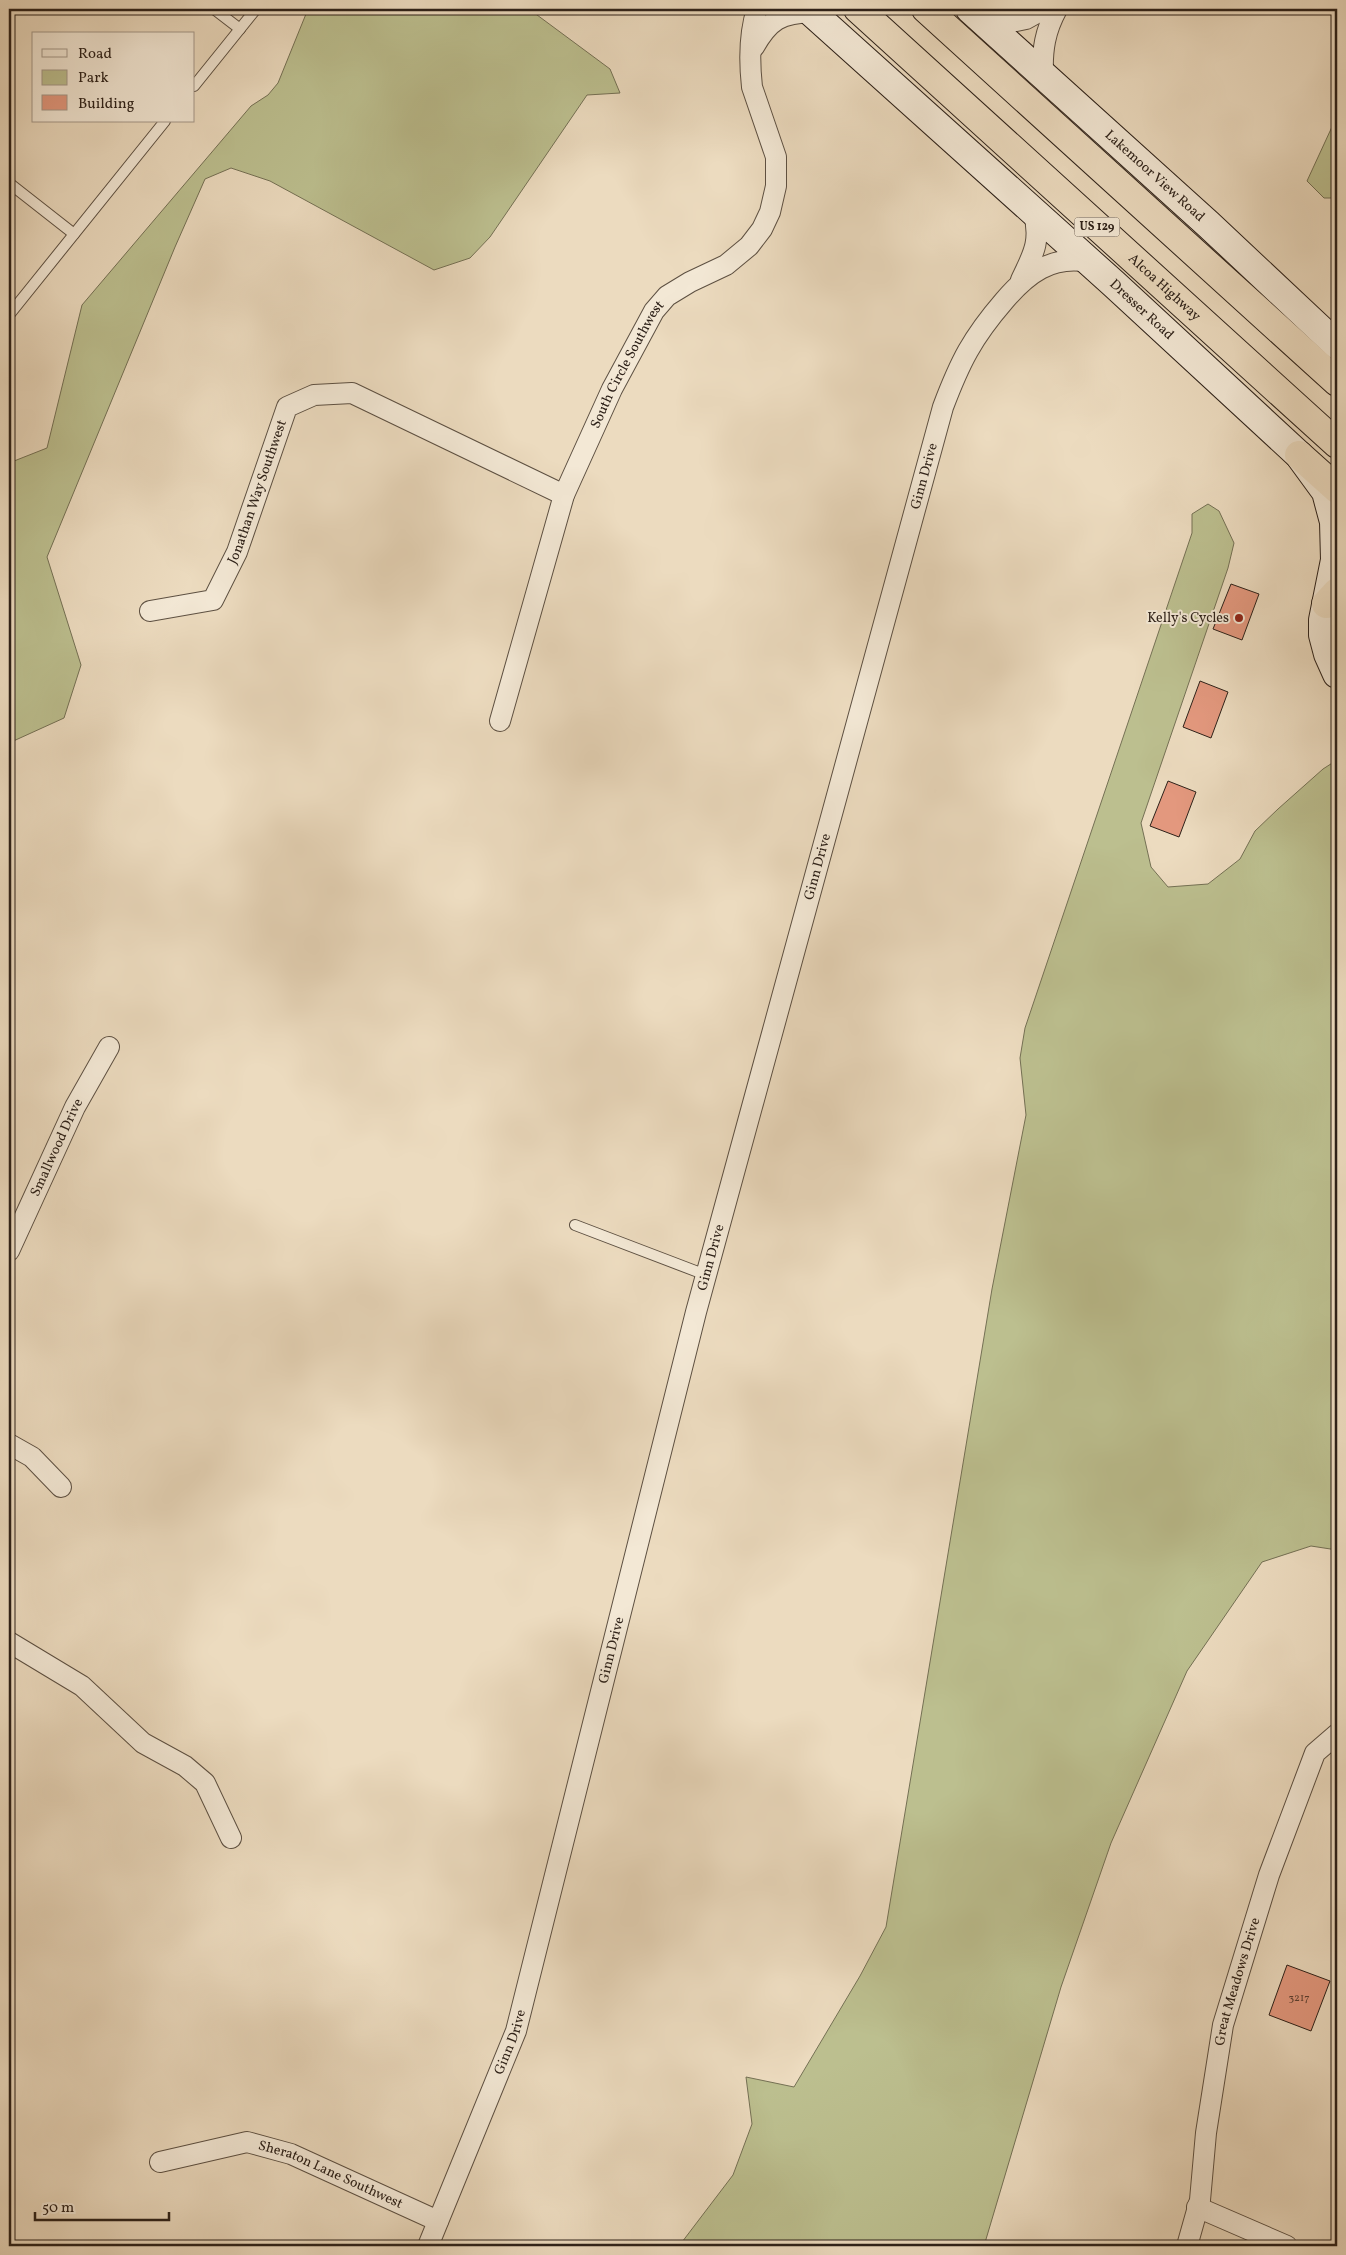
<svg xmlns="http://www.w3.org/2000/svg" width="1346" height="2255" font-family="Vollkorn,serif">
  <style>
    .green { fill: #bcbf8f; stroke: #747054 }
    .building { fill: #e3987e; stroke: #2d2119 }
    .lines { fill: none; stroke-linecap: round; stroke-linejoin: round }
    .lane-casing { stroke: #5d5042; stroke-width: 12 }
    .street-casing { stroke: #5d5042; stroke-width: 22 }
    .secondary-casing { stroke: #2d2119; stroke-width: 30 }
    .highway-casing { stroke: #2d2119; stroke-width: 30 }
    .lane { stroke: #f3e8d5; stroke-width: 10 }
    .street { stroke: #f3e8d5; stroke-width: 20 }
    .secondary { stroke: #f3e8d5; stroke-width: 28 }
    .highway { stroke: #ecdbbf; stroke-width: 28 }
    .poi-dot { fill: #8f2418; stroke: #f3e8d5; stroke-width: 2 }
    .labels { text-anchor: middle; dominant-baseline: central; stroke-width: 4; stroke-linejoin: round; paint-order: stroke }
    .number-label { font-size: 11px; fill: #5a3f32 }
    .shield { fill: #f3e8d5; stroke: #685d51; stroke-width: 1 }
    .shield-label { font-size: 12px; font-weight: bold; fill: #2d2119 }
    .street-label { font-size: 14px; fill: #2d2119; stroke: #f3e8d5 }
    .poi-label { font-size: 14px; fill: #2d2119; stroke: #f3e8d5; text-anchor: end }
  </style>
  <rect width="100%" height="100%" fill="#ecdbbf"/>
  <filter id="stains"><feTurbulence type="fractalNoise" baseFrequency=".004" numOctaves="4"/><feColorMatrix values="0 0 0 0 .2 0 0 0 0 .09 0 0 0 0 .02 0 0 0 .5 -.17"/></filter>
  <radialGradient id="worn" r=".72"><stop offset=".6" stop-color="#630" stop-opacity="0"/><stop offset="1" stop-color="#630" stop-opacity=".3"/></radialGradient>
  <g class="green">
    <polygon points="308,9 529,9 610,69 620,93 587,95 490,237 470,258 434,270 270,181 231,168 205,179 175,247 47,557 81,665 64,718 9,743 9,463 47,448 82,305 251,106 268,95 278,83"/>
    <polygon points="1337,116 1337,198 1324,198 1307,181"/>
    <polygon points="1208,504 1219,511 1234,543 1228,568 1141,823 1151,867 1168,887 1208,884 1240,859 1255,831 1278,809 1323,769 1337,760 1337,1550 1311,1546 1262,1562 1187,1671 1111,1843 1061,1987 984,2246 679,2246 733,2175 752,2124 746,2077 794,2087 860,1976 886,1927 992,1289 1026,1115 1020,1058 1025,1028 1192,533 1192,514"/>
  </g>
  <g class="building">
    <polygon points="1231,584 1259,594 1242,640 1213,629"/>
    <polygon points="1200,681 1228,692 1211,738 1183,727"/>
    <polygon points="1168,781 1196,792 1179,837 1150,826"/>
    <polygon points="1287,1965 1330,1981 1311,2031 1269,2015"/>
  </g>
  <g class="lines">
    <defs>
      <g id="lane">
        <polyline points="214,9 240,29"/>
        <polyline points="194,86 256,9"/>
        <polyline points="9,183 74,234"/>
        <polyline points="9,315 165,121"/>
        <polyline points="575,1225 706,1275"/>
      </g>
      <g id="street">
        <polyline points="990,26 1026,19 1044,9"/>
        <path d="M754 47C769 20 781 13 812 12"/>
        <path d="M1043 74C1042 50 1045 31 1057 9"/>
        <path d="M1021 280C1033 255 1042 240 1033 211"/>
        <path id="s1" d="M150 611 213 600 237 552 287 407 314 395 352 393 564 495"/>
        <path id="s2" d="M500 721 564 495 612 389 654 311 667 296 690 282 726 265 749 246 762 229 770 212 776 186V157L752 87C749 60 749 34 757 9"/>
        <path id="s3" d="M9 1251 75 1107 109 1047"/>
        <polyline points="9,1444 32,1457 61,1487"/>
        <polyline points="9,1642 82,1686 143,1743 185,1766 205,1783 231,1838"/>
        <path id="s4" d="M160 2162 247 2142 291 2154 438 2221"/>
        <polyline points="1197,2207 1287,2246"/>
        <path id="s5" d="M428 2246 516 2031 696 1312 943 407C960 362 972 338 1004 301 1027 274 1051 255 1089 262"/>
        <path id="s6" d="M1187 2246 1200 2200 1206 2133 1223 2025 1269 1875 1315 1753 1337 1734"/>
      </g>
      <g id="secondary">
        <path id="s7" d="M808 9 1114 284 1299 455 1326 492 1334 522 1335 560 1323 620V635L1328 654 1337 674"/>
        <path id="s8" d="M970 9 1208 224 1337 345"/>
      </g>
      <g id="highway">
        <path id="s9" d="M858 9 1337 444"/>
        <polyline points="926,9 1337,382"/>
        <polyline points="1299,455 1337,489"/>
        <polyline points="1326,604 1337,592"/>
      </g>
    </defs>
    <use href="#lane" class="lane-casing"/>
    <use href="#street" class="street-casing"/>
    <use href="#secondary" class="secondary-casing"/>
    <use href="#highway" class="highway-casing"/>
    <use href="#lane" class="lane"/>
    <use href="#street" class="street"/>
    <use href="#secondary" class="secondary"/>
    <use href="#highway" class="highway"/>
  </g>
  <circle class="poi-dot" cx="1239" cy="618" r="5"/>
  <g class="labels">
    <g class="number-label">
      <text x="1299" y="1998">3217</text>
    </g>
    <rect class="shield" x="1074.5" y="217.5" width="45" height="19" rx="4"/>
    <g class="shield-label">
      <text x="1097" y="227">US 129</text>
    </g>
    <g class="street-label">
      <text stroke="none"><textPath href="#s8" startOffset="249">Lakemoor View Road</textPath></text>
      <text stroke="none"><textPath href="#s9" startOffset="414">Alcoa Highway</textPath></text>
      <text stroke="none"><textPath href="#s7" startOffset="449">Dresser Road</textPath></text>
      <text stroke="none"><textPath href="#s2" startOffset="380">South Circle Southwest</textPath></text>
      <text stroke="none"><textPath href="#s5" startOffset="1840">Ginn Drive</textPath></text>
      <text stroke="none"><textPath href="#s1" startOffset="181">Jonathan Way Southwest</textPath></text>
      <text stroke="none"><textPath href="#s5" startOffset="1435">Ginn Drive</textPath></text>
      <text stroke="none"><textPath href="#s3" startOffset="114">Smallwood Drive</textPath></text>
      <text stroke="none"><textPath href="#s5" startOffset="1030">Ginn Drive</textPath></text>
      <text stroke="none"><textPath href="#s5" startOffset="625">Ginn Drive</textPath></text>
      <text stroke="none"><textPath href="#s6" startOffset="270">Great Meadows Drive</textPath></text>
      <text stroke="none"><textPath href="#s5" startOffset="220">Ginn Drive</textPath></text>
      <text stroke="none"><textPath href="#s4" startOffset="179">Sheraton Lane Southwest</textPath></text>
    </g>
    <g class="poi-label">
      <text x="1229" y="618">Kelly's Cycles</text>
    </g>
  </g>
  <rect width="1346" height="2255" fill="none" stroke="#ecdbbf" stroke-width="30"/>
  <rect x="10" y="10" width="1326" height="2235" fill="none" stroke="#2d2119" stroke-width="2.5"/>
  <rect x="15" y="15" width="1316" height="2225" fill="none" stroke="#2d2119"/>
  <rect x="32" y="32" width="162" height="90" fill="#f3e8d5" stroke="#a4988a"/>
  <rect x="42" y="49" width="25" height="8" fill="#f3e8d5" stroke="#a4988a"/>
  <text x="78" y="58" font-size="15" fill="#2d2119">Road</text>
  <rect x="42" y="70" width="25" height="15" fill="#bcbf8f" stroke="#a4988a"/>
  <text x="78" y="82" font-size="15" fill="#2d2119">Park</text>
  <rect x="42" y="95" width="25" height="15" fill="#e3987e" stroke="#a4988a"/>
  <text x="78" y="108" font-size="15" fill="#2d2119">Building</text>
  <path d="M35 2212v8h134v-8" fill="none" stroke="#2d2119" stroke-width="2.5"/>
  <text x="42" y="2212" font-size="15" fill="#2d2119" stroke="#f3e8d5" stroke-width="4" paint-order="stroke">50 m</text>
  <rect width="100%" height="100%" filter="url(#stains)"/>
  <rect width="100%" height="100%" fill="url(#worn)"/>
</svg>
